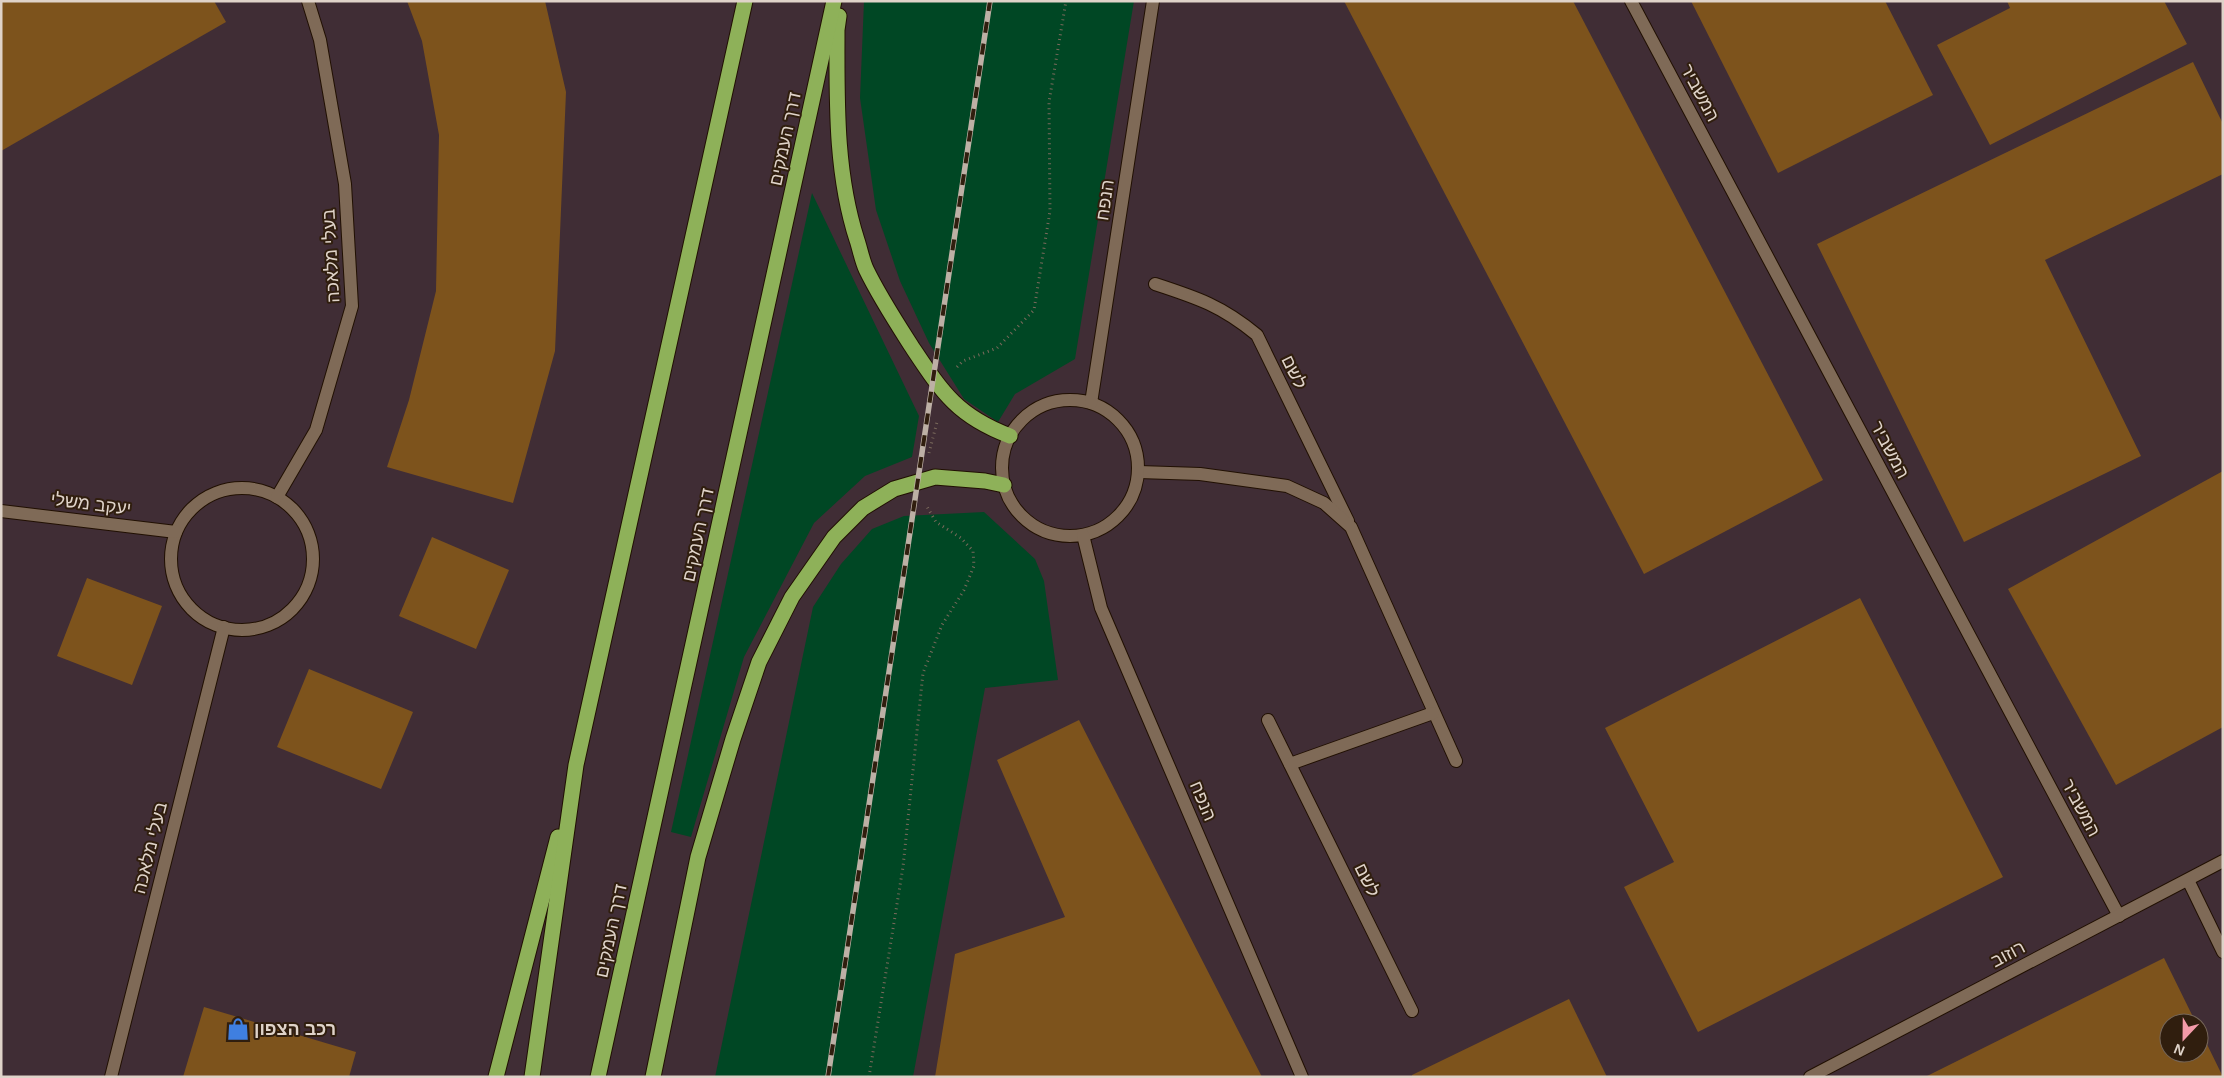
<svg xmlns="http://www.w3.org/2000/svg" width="2224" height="1078" font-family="Helvetica,'Noto Sans Hebrew',sans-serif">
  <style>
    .industrial { fill: #402d35; fill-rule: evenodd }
    .green { fill: #004724 }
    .building { fill: #7d531c }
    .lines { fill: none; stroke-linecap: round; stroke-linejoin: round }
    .street-casing { stroke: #211002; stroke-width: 14 }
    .secondary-casing { stroke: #211002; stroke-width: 14 }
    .highway-casing { stroke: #211002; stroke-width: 17 }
    .path { stroke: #7a6a5c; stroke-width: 3; stroke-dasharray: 1 4; stroke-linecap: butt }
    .street { stroke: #7f6a57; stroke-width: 12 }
    .secondary { stroke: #7f6a57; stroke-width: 12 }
    .highway { stroke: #8eb159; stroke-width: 15 }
    .rail-casing { stroke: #bdb0a5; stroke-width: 5.5 }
    .rail { stroke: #301e0e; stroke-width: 4; stroke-dasharray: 11; stroke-linecap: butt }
    .labels { text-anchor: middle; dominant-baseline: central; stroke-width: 4; stroke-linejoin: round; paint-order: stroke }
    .street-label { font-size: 18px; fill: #dfd3c9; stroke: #301e0e }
    .poi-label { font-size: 18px; font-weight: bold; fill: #dfd3c9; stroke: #301e0e; text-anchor: start }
  </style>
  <rect width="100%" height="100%" fill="#3a2818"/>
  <path class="industrial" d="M1 1H2223V1077H1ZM2169 1023H2199V1053H2169Z"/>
  <g class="green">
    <polygon points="864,1 1134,1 1075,359 1015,394 998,422 964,399 929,343 900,281 876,210 860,98"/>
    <polygon points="812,193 919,416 912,457 865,476 814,523 744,657 691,837 671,832"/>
    <polygon points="984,512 1035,559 1044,581 1058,680 985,688 913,1077 715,1077 813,607 841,564 872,529 904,516"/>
  </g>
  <g class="building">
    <polygon points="1,1 214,1 226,22 1,151"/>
    <polygon points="407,1 545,1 566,92 555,351 513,503 387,467 409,400 436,291 439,135 422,41"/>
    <polygon points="1344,1 1573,1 1823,480 1644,574"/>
    <polygon points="1691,1 1885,1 1933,95 1778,173"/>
    <polygon points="2007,1 2164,1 2187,44 1990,145 1937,45 2010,8"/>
    <polygon points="2193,62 2223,124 2223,174 2045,260 2141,456 1964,542 1817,244"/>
    <polygon points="2223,471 2223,727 2116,785 2008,589"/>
    <polygon points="432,537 509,570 476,649 399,616"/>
    <polygon points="87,578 162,606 132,685 57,656"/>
    <polygon points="1860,598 2003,877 1698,1032 1624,887 1674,862 1605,728"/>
    <polygon points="309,669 413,712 381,789 277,747"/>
    <polygon points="1079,720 1262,1077 935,1077 955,954 1065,917 997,760"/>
    <polygon points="2164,958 2196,1023 2169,1023 2169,1053 2199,1053 2199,1028 2223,1077 1925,1077"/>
    <polygon points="1569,999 1607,1077 1412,1077 1412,1075"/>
    <polygon points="204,1007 356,1052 349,1077 183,1077"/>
  </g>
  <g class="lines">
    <defs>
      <g id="street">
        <path d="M1155 284C1198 298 1222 306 1257 335L1348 521"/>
        <polyline points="1139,472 1200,474 1287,486 1324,503 1351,527 1456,761"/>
        <polyline points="1268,720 1412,1011"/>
        <polyline points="1290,764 1433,713"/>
      </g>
      <g id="secondary">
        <polyline points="1631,1 2119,916"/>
        <circle cx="1070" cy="468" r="68"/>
        <polyline points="1091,403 1153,1"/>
        <circle cx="242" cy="559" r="71"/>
        <polyline points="277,497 316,430 352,306 345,184 320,40 308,1"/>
        <polyline points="1,511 176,532"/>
        <polyline points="1083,535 1101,608 1302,1077"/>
        <polyline points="2188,880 2223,952"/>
        <polyline points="111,1077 224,627"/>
        <polyline points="1810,1077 2223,861"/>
      </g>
      <g id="highway">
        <path d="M839 16 837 30C837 100 835 172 857 240 860 249 862 260 866 269 879 296 896 322 912 347 942 392 957 416 1010 436"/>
        <polyline points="496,1077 558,837"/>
        <polyline points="532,1077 576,765 745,1"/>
        <polyline points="598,1077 834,1"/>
        <polyline points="653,1077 698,857 733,739 759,662 792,597 834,537 863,508 894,489 935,477 985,481 1004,485"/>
      </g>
    </defs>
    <use href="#street" class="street-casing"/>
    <use href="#secondary" class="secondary-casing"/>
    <use href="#highway" class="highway-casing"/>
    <g class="path">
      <polyline points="957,367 963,361 997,348 1034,310 1050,211 1049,102 1066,1"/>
      <polyline points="929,453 937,422"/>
      <polyline points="869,1077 903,867 923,673 942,625 964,590 974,566 973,551 961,538 936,522 926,505"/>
    </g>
    <use href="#street" class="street"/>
    <use href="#secondary" class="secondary"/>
    <use href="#highway" class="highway"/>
    <defs>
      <polyline id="rail" points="828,1077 990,1"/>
    </defs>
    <use href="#rail" class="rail-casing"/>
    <use href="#rail" class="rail"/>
  </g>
  <defs>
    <symbol id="shop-bare" viewBox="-9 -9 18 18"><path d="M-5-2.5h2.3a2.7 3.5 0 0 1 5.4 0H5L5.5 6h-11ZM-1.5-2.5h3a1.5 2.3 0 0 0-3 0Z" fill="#3f7fe0" stroke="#301e0e" stroke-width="2.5" paint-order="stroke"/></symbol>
  </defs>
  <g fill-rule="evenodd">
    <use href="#shop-bare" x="222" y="1013" width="32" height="32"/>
  </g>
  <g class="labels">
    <g class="street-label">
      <text transform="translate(1700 93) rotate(62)">המשביר</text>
      <text transform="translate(785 139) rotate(-78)">דרך העמקים</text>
      <text transform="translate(1105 200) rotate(-82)">הנפח</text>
      <text transform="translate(331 256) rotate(-93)">בעלי מלאכה</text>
      <text transform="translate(1294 372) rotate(64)">לשם</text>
      <text transform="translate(1890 450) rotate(62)">המשביר</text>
      <text transform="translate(91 504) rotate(7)">יעקב משלי</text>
      <text transform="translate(698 535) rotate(-78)">דרך העמקים</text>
      <text transform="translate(1203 801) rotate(67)">הנפח</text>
      <text transform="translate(2081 808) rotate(62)">המשביר</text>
      <text transform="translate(150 848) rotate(-76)">בעלי מלאכה</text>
      <text transform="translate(1367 880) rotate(64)">לשם</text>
      <text transform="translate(611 931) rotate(-78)">דרך העמקים</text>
      <text transform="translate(2008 954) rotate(-28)">רוזוב</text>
    </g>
    <g class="poi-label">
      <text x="254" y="1029">רכב הצפון</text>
    </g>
  </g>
  <rect width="2224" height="1078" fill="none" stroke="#dfd3c9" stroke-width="5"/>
  <g transform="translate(2184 1038) rotate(202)"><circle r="24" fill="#301e0e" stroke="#766659"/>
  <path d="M0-4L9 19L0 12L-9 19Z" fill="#f39aa8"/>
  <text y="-8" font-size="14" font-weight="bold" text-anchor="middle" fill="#dfd3c9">N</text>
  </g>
</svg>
